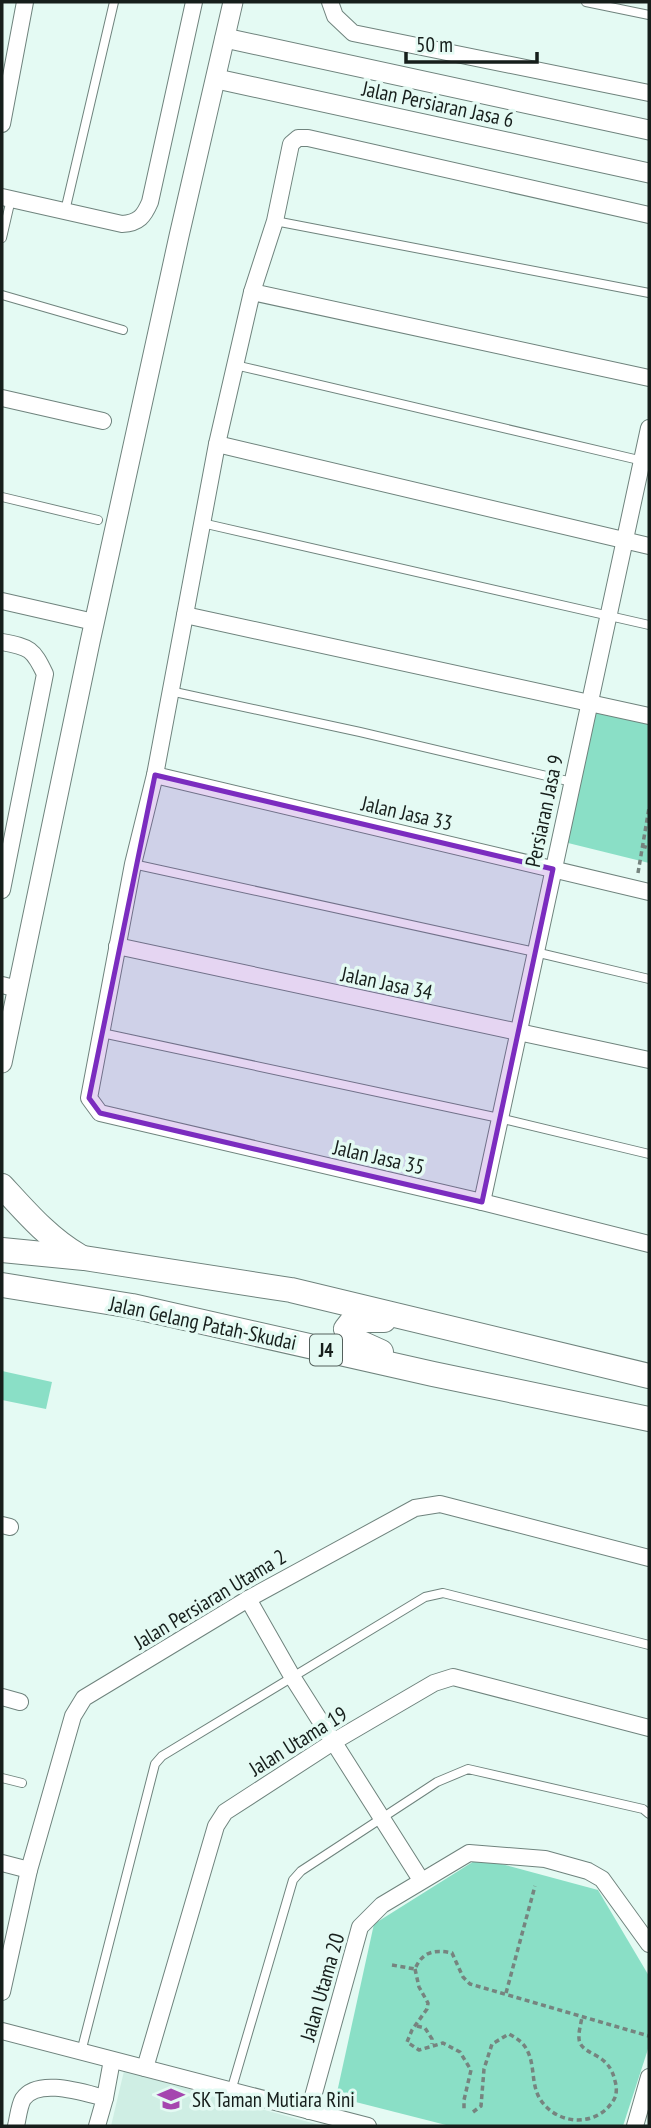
<svg xmlns="http://www.w3.org/2000/svg" width="651" height="2128" font-family="'PT Sans Narrow',sans-serif">
  <style>
    .built { fill: #cfeee4 }
    .green { fill: #8adfc6 }
    .lines { fill: none; stroke-linecap: round; stroke-linejoin: round }
    .service-casing { stroke: #6f837d; stroke-width: 10 }
    .minor-casing { stroke: #6f837d; stroke-width: 18 }
    .tertiary-casing { stroke: #6f837d; stroke-width: 21 }
    .primary-casing { stroke: #6f837d; stroke-width: 26 }
    .path { stroke: #76847f; stroke-width: 3.5; stroke-dasharray: 5 3.5; stroke-linecap: butt }
    .service { stroke: #fff; stroke-width: 8 }
    .minor { stroke: #fff; stroke-width: 16 }
    .tertiary { stroke: #fff; stroke-width: 19 }
    .primary { stroke: #fff; stroke-width: 24 }
    .marked { fill: #7b2cbf; fill-opacity: 0.2; stroke: #7b2cbf; stroke-width: 5; stroke-linejoin: round }
    .labels { text-anchor: middle; dominant-baseline: central; stroke-width: 7; stroke-linejoin: round; paint-order: stroke }
    .shield { fill: #e4faf3; stroke: #54605c; stroke-width: 2 }
    .shield-label { font-size: 19px; font-weight: bold; fill: #161e1b }
    .street-label { font-size: 21px; fill: #161e1b; stroke: #e4faf3 }
    .poi-label { font-size: 21px; fill: #161e1b; stroke: #e4faf3; text-anchor: start }
  </style>
  <rect width="100%" height="100%" fill="#e4faf3"/>
  <polygon class="built" points="124,2071 323,2126 111,2126"/>
  <g class="green">
    <polygon points="595,697 649,710 649,863 564,842"/>
    <polygon points="2,1371 52,1382 46,1409 2,1400"/>
    <polygon points="479,1858 598,1890 649,1976 649,2046 623,2126 450,2126 336,2097 374,1924"/>
  </g>
  <g class="lines">
    <defs>
      <g id="service">
        <polyline points="586,2 649,15"/>
        <polyline points="65,211 114,2"/>
        <polyline points="275,221 649,293"/>
        <polyline points="2,238 11,199"/>
        <polyline points="2,295 123,330"/>
        <polyline points="235,365 643,461"/>
        <polyline points="2,497 98,520"/>
        <polyline points="202,523 649,625"/>
        <polyline points="170,691 360,732 572,782"/>
        <polyline points="133,864 535,952 649,979"/>
        <polyline points="102,1033 499,1118 649,1154"/>
        <polyline points="2,1778 22,1783"/>
        <polyline points="81,2052 155,1764 162,1756 425,1597 443,1593 649,1645"/>
        <polyline points="231,2091 293,1880 301,1871 437,1782 468,1769 643,1809 649,1814"/>
      </g>
      <g id="minor">
        <polyline points="330,2 335,16 353,33 649,93"/>
        <polyline points="2,124 25,2"/>
        <path d="M2 197 122 224C139 223 144 216 150 202L194 2"/>
        <polyline points="649,215 308,138 298,138 291,144 275,221 252,292 217,444 155,775 133,864 89,1098 100,1113 482,1202 649,1244"/>
        <polyline points="252,292 649,378"/>
        <polyline points="2,398 103,421"/>
        <polyline points="217,444 649,546"/>
        <polyline points="2,601 94,622"/>
        <polyline points="185,615 649,716"/>
        <path d="M2 642C30 647 33 649 45 674L2 890"/>
        <polyline points="155,775 649,892"/>
        <polyline points="117,946 649,1060"/>
        <polyline points="2,985 18,989"/>
        <polyline points="482,1202 649,428"/>
        <polyline points="2,1525 10,1527"/>
        <polyline points="248,1599 293,1678 421,1880"/>
        <polyline points="2,1697 20,1702"/>
        <polyline points="2,1863 29,1870"/>
        <polyline points="2,1992 29,1870 73,1716 84,1698 248,1599 415,1508 440,1504 649,1558"/>
        <polyline points="2,2031 368,2126"/>
        <polyline points="145,2068 216,1826 225,1812 333,1742 434,1683 453,1677 649,1728"/>
        <polyline points="309,2111 360,1927 382,1905 469,1853 545,1859 588,1871 602,1879 649,1944"/>
        <path d="M16 2126C18 2118 19 2106 23 2099 38 2077 84 2093 105 2098L112 2060"/>
        <polyline points="97,2126 105,2098"/>
        <polyline points="635,2126 649,2077"/>
      </g>
      <g id="tertiary">
        <polyline points="225,38 649,130"/>
        <polyline points="217,79 649,173"/>
        <polyline points="2,1063 90,642 179,236 233,2"/>
      </g>
      <g id="primary">
        <path d="M2 1186C25 1211 49 1239 79 1256"/>
        <polyline points="2,1250 84,1258 291,1290 649,1376"/>
        <polyline points="2,1285 132,1306 433,1374 649,1419"/>
        <polyline points="381,1352 350,1338 346,1329 353,1320 384,1320"/>
      </g>
    </defs>
    <use href="#service" class="service-casing"/>
    <use href="#minor" class="minor-casing"/>
    <use href="#tertiary" class="tertiary-casing"/>
    <use href="#primary" class="primary-casing"/>
    <g class="path">
      <polyline points="642,846 649,848"/>
      <polyline points="638,873 649,808"/>
      <path d="M392 1965 415 1969C422 1952 434 1949 452 1953L463 1977 470 1984 649 2036"/>
      <polyline points="415,1969 419,1987 428,2003 427,2009 412,2030 407,2042 419,2050 443,2043 460,2052 471,2070 464,2100 464,2111"/>
      <polyline points="506,1993 535,1886"/>
      <polyline points="417,2026 425,2028 432,2039 432,2044"/>
      <path d="M473 2112 481 2106 484 2069 492 2044 509 2034C518 2039 524 2043 528 2052 535 2067 531 2084 540 2099 556 2125 596 2128 613 2101 617 2096 617 2087 615 2081 609 2053 586 2056 580 2043 577 2036 581 2024 582 2017"/>
    </g>
    <use href="#service" class="service"/>
    <use href="#minor" class="minor"/>
    <use href="#tertiary" class="tertiary"/>
    <use href="#primary" class="primary"/>
  </g>
  <path class="marked" d="M155 775 553 869 482 1202 100 1113 89 1098Z"/>
  <defs>
    <symbol id="school-bare" viewBox="-9 -9 18 18"><path d="M0-5L7-2L0 1L-7-2ZM-4 1L0 2.5L4 1V4Q0 6-4 4Z" fill="#a546af" stroke="#e4faf3" stroke-width="2.5" paint-order="stroke"/></symbol>
  </defs>
  <g fill-rule="evenodd">
    <use href="#school-bare" x="152" y="2080" width="38" height="38"/>
  </g>
  <g class="labels">
    <rect class="shield" x="310" y="1334.5" width="32" height="31" rx="5"/>
    <g class="shield-label">
      <text x="326" y="1350">J4</text>
    </g>
    <g class="street-label">
      <text transform="translate(438 104) rotate(12)">Jalan Persiaran Jasa 6</text>
      <text transform="translate(544 811) rotate(-78)">Persiaran Jasa 9</text>
      <text transform="translate(407 813) rotate(13)">Jalan Jasa 33</text>
      <text transform="translate(387 983) rotate(12)">Jalan Jasa 34</text>
      <text transform="translate(379 1157) rotate(13)">Jalan Jasa 35</text>
      <text transform="translate(203 1323) rotate(12)">Jalan Gelang Patah-Skudai</text>
      <text transform="translate(210 1599) rotate(-31)">Jalan Persiaran Utama 2</text>
      <text transform="translate(298 1741) rotate(-32)">Jalan Utama 19</text>
      <text transform="translate(322 1987) rotate(-74)">Jalan Utama 20</text>
    </g>
    <g class="poi-label">
      <text x="192" y="2099">SK Taman Mutiara Rini</text>
    </g>
  </g>
  <rect width="651" height="2128" fill="none" stroke="#161e1b" stroke-width="7"/>
  <path d="M406 52v10h131v-10" fill="none" stroke="#161e1b" stroke-width="3.5"/>
  <text x="416" y="52" font-size="21" fill="#161e1b" stroke="#e4faf3" stroke-width="5" paint-order="stroke">50 m</text>
</svg>
